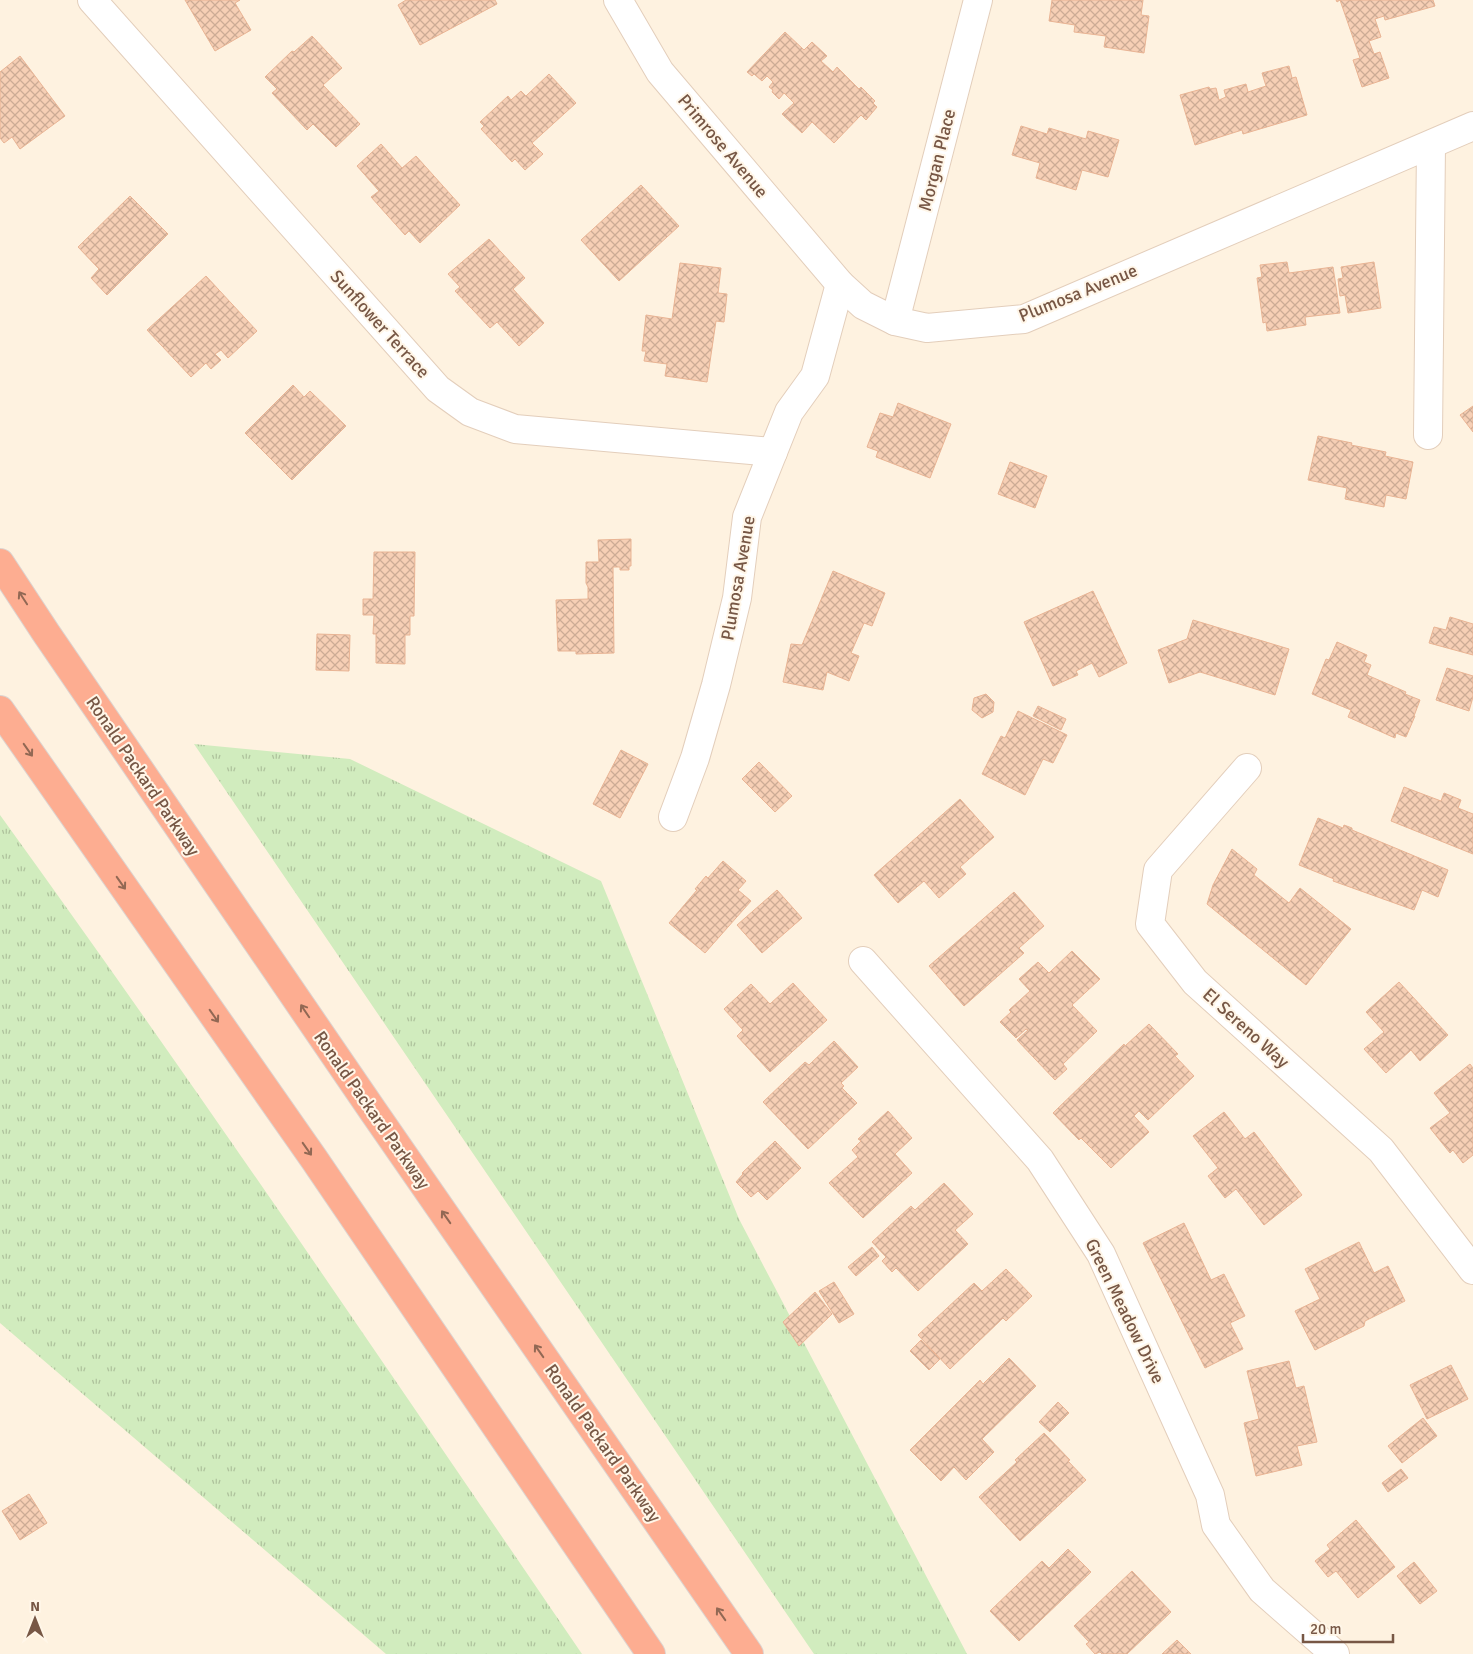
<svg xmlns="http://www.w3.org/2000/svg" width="1473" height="1654" font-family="Signika,sans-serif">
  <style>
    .grass { fill: url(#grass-tufts) }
    .building { fill: url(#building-cross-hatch); stroke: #e9b494 }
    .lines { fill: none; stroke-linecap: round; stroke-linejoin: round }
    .minor-casing { stroke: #e3cebb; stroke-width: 30 }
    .motorway-casing { stroke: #dcd3cf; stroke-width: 30 }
    .minor { stroke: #fff; stroke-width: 28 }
    .motorway { stroke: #fdad91; stroke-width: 28 }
    .oneway { stroke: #926854 }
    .labels { text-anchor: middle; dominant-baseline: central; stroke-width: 4; stroke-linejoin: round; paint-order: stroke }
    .street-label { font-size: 18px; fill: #775745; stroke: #fff6e8 }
  </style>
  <defs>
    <pattern id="grass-tufts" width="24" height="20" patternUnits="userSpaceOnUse" patternTransform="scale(1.25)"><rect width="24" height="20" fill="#d1ecbe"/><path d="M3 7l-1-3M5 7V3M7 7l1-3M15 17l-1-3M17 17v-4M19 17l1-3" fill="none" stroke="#aec29c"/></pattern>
    <pattern id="building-cross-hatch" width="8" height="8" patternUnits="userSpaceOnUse" patternTransform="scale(1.25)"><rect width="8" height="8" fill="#f6cfb5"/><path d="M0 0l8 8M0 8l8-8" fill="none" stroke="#ccab95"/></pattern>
  </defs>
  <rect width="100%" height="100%" fill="#fef2e0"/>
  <g class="grass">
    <polygon points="194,744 350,759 601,881 739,1219 967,1654 814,1654"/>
    <path d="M0 815C199 1090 390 1373 582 1654H386L0 1323Z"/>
  </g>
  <g class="building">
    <polygon points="185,0 240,0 235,3 251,30 215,51"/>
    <polygon points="406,0 495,0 497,4 420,45 398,5"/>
    <polygon points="1052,0 1143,0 1141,15 1149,16 1144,53 1104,47 1106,36 1074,32 1075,25 1049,21"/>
    <polygon points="1336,0 1433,0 1435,6 1385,20 1384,16 1375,19 1381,37 1369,41 1374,54 1380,52 1389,78 1362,87 1353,60 1360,58 1340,0 1337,2"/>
    <polygon points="785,32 804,50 812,42 827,56 821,61 833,72 837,67 859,89 861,87 875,101 873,103 877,107 866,120 861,115 834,143 812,122 802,133 782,114 794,103 784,93 779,99 772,92 773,90 769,87 773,82 767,76 762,81 754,74 752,76 747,72"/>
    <polygon points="312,36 342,68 323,85 360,124 336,147 313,124 307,130 272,93 277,89 265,77 292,51 294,52"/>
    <polygon points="20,56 65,116 20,149 12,137 4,143 0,138 0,72"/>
    <polygon points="1289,66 1292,78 1296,77 1307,115 1243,134 1242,130 1195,145 1180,95 1209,87 1210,89 1216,88 1219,100 1226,97 1224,90 1246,84 1248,92 1266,86 1262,73"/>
    <polygon points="549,74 576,103 532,143 543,154 525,170 515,159 512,162 481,129 484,126 480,122 508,96 511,100 521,91 526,96"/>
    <polygon points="1021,126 1047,134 1049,128 1086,139 1088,131 1119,140 1108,177 1082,170 1076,190 1036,178 1040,163 1012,155"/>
    <polygon points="381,144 402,168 416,156 460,205 420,243 409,231 405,235 371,197 379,191 357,166"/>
    <polygon points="641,185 679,226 619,281 581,240"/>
    <polygon points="130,196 168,234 107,295 91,278 99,269 78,247"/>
    <polygon points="489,239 525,278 513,289 544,323 519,346 497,322 490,328 455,291 460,287 448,274"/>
    <polygon points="1287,262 1289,273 1333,267 1340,313 1305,317 1306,325 1267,331 1266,322 1263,323 1257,278 1262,277 1260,265"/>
    <polygon points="1374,262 1381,308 1348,313 1345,295 1340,296 1338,279 1343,278 1341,267"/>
    <polygon points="680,263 721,268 718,293 727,294 724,322 716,321 707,382 665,376 667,364 644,361 646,351 642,351 646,315 672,319"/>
    <polygon points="206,276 257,331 228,358 221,350 215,354 221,360 211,369 206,363 191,377 147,330"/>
    <polygon points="293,385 304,397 310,391 346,426 292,480 245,433"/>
    <polygon points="898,403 951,424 930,478 876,457 878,451 867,447 880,413 893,417"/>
    <polygon points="1473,406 1473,432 1460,415"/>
    <polygon points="1318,436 1352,443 1351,445 1386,452 1385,456 1413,462 1406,499 1386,495 1384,507 1345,499 1347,488 1308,480"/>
    <polygon points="1010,462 1047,476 1035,508 998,494"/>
    <polygon points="631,539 631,566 629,566 629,570 620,570 620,567 613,567 614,653 576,654 576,651 558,651 556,600 588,599 588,587 586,583 586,562 599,562 598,540"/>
    <polygon points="374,552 415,552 414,616 410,616 410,635 405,635 405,664 376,663 376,634 373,634 374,615 363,615 363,599 373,599"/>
    <polygon points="833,571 885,593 872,626 864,623 851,653 859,656 849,681 827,672 823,690 783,682 791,644 802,645"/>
    <polygon points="1093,591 1127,663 1099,677 1092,663 1076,671 1078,675 1053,686 1024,622"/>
    <polygon points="1450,617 1473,624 1473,655 1429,643 1434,627 1446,630"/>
    <polygon points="1193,620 1289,649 1275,695 1200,672 1169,683 1158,650 1187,639"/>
    <polygon points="317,634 350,635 349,671 316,670"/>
    <polygon points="1337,642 1367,655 1364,662 1371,665 1367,675 1406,692 1405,694 1420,700 1414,716 1415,716 1406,737 1396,733 1395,738 1348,717 1351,710 1312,694 1326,659 1329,660"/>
    <polygon points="1447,668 1473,676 1473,697 1469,711 1436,700"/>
    <polygon points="986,694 994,702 993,712 982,718 972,710 974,698"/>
    <polygon points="1038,706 1066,719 1061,730 1033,716"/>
    <polygon points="1018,711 1067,735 1053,763 1043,759 1025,795 982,774 1001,736 1005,738"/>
    <polygon points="621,750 648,764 620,818 593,804"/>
    <polygon points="759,762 792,796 775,812 742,779"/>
    <polygon points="1404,787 1441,801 1444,793 1461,800 1458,808 1473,814 1473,854 1391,821"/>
    <polygon points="960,799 994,837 960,867 966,874 939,898 924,881 898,903 874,875"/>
    <polygon points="1318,818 1343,828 1344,825 1352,828 1352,830 1448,870 1438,897 1422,890 1414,910 1333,881 1334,879 1299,865"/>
    <polygon points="1232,849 1257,869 1254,875 1289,903 1300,888 1351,929 1306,985 1207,904 1213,885"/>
    <polygon points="723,861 746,881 738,890 751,901 705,953 669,923 697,890 695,889 706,876 708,878"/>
    <polygon points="777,890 802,918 762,953 737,925"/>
    <polygon points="1014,892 1044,926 1019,948 1024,953 964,1006 929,966"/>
    <polygon points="1072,951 1100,979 1072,1005 1097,1031 1063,1064 1067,1069 1055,1080 1017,1040 1028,1030 1026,1029 1016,1038 1000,1022 1011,1012 1009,1010 1030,991 1019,979 1038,962 1049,973"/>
    <polygon points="1399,982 1448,1035 1420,1061 1411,1050 1386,1073 1364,1049 1384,1032 1366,1012"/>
    <polygon points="793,983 827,1020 770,1072 737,1036 743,1030 724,1009 751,984 770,1004"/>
    <polygon points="1149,1024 1178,1054 1175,1056 1194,1076 1148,1120 1139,1111 1134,1116 1149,1132 1111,1168 1081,1138 1079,1140 1053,1113 1124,1044 1125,1046"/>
    <polygon points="834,1041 858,1067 841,1083 844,1086 842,1088 857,1103 808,1149 763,1102 805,1062 809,1065"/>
    <polygon points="1470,1064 1473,1068 1473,1155 1463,1163 1453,1150 1450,1153 1430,1128 1450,1113 1434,1093"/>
    <polygon points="888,1111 912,1138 895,1154 912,1173 863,1218 829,1183 858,1157 852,1150 861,1141 858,1139"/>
    <polygon points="1224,1112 1245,1139 1254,1132 1302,1195 1264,1225 1236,1189 1225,1198 1208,1176 1218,1168 1193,1136"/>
    <polygon points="775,1141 801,1168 767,1200 758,1191 751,1197 736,1182 743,1174 742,1173"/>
    <polygon points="944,1183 973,1214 955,1230 968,1244 918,1291 896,1268 892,1272 882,1261 886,1257 872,1242 911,1206 915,1210"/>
    <polygon points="1184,1223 1211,1280 1224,1274 1245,1316 1230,1323 1243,1349 1205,1368 1143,1243"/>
    <polygon points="1359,1242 1374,1273 1388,1266 1405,1301 1365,1321 1364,1326 1315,1350 1295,1311 1320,1299 1305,1269"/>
    <polygon points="872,1247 879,1256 856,1276 848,1267"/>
    <polygon points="1006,1269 1032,1296 1006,1321 1003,1318 950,1369 918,1335 974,1283 982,1291"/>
    <polygon points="834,1282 854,1314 839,1323 819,1291"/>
    <polygon points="815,1292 832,1314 799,1346 783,1322"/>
    <polygon points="921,1340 940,1359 929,1370 910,1351"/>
    <polygon points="1009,1358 1036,1386 982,1439 994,1452 966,1480 954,1467 941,1481 910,1450 980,1380 983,1384"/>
    <polygon points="1289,1361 1296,1388 1304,1386 1317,1442 1297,1446 1302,1465 1256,1476 1244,1423 1259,1419 1247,1371"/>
    <polygon points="1451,1365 1468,1399 1427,1419 1410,1385"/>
    <polygon points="1058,1402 1069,1413 1050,1432 1039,1422"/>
    <polygon points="1423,1418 1437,1436 1402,1463 1388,1446"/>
    <polygon points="1044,1433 1070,1460 1068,1461 1086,1480 1020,1541 979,1497 1017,1462 1015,1460"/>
    <polygon points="1401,1469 1408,1478 1388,1492 1382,1483"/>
    <polygon points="29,1494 47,1523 20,1540 2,1511"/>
    <polygon points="1356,1520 1395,1567 1358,1598 1336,1571 1328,1577 1315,1561 1330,1549 1327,1545"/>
    <polygon points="1068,1549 1091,1572 1019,1641 990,1611 1042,1561 1049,1568"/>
    <polygon points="1414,1562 1437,1591 1420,1604 1397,1576"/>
    <polygon points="1132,1571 1171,1612 1127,1654 1102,1654 1100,1652 1095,1654 1086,1644 1089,1642 1074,1626"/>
    <polygon points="1177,1640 1191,1654 1162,1654"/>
  </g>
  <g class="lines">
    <defs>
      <g id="minor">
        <polyline points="92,0 438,389 470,412 515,429 773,452"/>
        <polyline points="618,0 660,72 840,284 863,305 895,321 927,328 1024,319 1473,126"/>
        <polyline points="895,321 978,0"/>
        <polyline points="1428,435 1431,145"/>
        <polyline points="1247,768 1158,870 1150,924 1195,982 1381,1150 1473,1270"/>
        <polyline points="673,817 695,758 716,685 737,598 747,517 789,412 815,376 840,284"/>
        <polyline points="863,961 1040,1160 1101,1254 1210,1495 1216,1525 1262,1590 1335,1654"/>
      </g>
      <g id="motorway">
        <polyline points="0,563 46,633 373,1111 749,1654"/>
        <polyline points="0,710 314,1159 651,1654"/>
      </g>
    </defs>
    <use href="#minor" class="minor-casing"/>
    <use href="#motorway" class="motorway-casing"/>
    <use href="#minor" class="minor"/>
    <use href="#motorway" class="motorway"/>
  </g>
  <defs><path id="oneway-shaft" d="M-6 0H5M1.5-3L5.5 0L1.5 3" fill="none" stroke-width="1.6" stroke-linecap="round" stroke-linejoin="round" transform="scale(1.25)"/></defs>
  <g class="oneway">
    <use href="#oneway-shaft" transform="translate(23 598) rotate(-123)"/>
    <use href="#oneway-shaft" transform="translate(28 750) rotate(55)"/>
    <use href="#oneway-shaft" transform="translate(121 883) rotate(55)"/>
    <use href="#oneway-shaft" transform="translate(305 1011) rotate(-124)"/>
    <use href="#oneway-shaft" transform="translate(214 1016) rotate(55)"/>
    <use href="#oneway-shaft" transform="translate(307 1149) rotate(55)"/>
    <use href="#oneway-shaft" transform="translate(446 1217) rotate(-125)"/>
    <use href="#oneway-shaft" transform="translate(539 1351) rotate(-125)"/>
    <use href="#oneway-shaft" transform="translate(721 1614) rotate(-125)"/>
  </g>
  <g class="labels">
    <g class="street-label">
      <text transform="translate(723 146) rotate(50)">Primrose Avenue</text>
      <text transform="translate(937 160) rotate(-76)">Morgan Place</text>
      <text transform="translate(1078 293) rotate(-22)">Plumosa Avenue</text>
      <text transform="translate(380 324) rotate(48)">Sunflower Terrace</text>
      <text transform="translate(738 578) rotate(-80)">Plumosa Avenue</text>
      <text transform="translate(143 776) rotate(56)">Ronald Packard Parkway</text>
      <text transform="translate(1246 1028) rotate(42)">El Sereno Way</text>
      <text transform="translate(372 1110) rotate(55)">Ronald Packard Parkway</text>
      <text transform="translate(1125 1311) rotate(64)">Green Meadow Drive</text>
      <text transform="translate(603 1443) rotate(55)">Ronald Packard Parkway</text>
    </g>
  </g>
  <g transform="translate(35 1619)" stroke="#fff6e8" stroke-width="4" paint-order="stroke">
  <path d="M0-4L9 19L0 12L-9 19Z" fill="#775745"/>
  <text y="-8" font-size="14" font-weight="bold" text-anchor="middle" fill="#775745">N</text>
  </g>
  <path d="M1303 1634v8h90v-8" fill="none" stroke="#775745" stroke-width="2.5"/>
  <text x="1310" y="1634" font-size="15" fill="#775745" stroke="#fff6e8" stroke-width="4" paint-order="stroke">20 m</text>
</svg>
